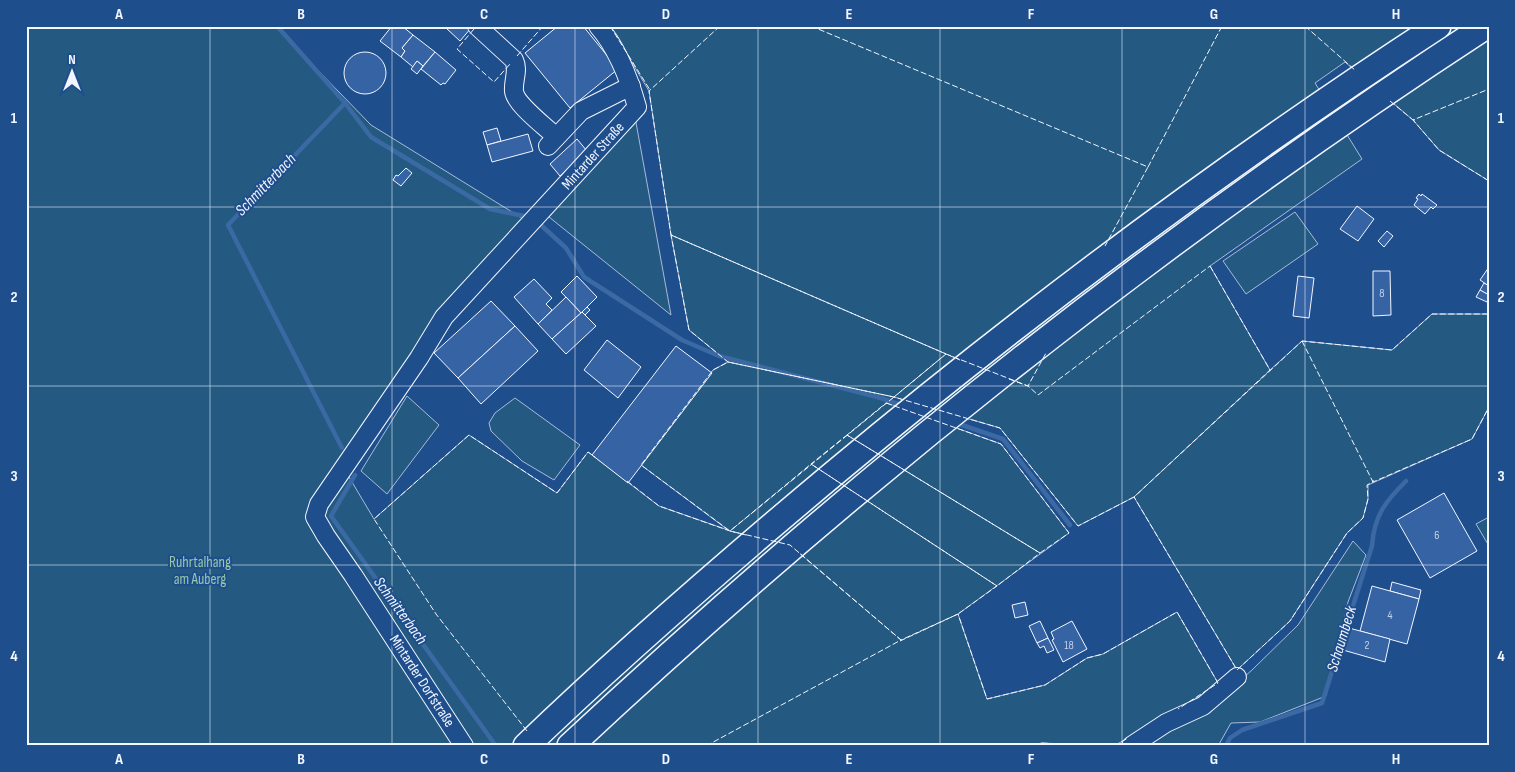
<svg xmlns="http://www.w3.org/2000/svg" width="1515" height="772" font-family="'Sofia Sans Condensed',sans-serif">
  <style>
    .green { fill: #245a82; stroke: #a8bbd7 }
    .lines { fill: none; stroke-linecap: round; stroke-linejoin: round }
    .stream { stroke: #3b69a3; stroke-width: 4.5 }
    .building { fill: #3563a3; stroke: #f2f6ff }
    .minor-casing { stroke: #f2f6ff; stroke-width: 20 }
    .highway-casing { stroke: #f2f6ff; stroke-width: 28 }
    .minor { stroke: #1f4e8c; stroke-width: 18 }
    .highway { stroke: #1f4e8c; stroke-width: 25 }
    .fence { stroke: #f2f6ff; stroke-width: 1; stroke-dasharray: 6 2.5; stroke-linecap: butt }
    .grid { fill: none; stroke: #f2f6ff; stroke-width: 1; stroke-opacity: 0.55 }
    .labels { text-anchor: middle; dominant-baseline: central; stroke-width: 4; stroke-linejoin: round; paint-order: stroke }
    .number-label { font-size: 12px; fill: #c3d1e8 }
    .street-label { font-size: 15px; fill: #f2f6ff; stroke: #1f4e8c }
    .park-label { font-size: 15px; fill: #97c8a6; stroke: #1f4e8c }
    .water-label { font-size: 16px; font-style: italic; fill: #f2f6ff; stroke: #1f4e8c }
    .neatline { fill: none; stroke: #f2f6ff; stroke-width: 2 }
    .grid-label { font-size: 16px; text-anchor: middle; font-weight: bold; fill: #f2f6ff }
  </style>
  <rect width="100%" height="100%" fill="#1f4e8c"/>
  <g class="green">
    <polygon points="26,26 275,26 371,125 525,220 348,455 349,477 374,519 469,435 557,493 588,452 659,506 728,530 641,465 713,370 728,362 689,330 671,235 649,91 610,26 1489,26 1489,181 1439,150 1413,120 1345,62 1315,83 1362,159 1210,266 1270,370 1302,341 1392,350 1432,314 1489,314 1489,407 1472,439 1368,485 1368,499 1363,518 1347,533 1290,621 1237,670 1134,497 1078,526 1000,428 894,397 887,403 1001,444 1069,533 958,614 987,699 1045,685 1087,658 1103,654 1177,612 1218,683 1200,696 1114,746 1041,743 1034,746 26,746"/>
    <polygon points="635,117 671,315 549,217 568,192"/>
    <polygon points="1295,212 1318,244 1246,294 1223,261"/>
    <polygon points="407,396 439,425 387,494 361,471"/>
    <polygon points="515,398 580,445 554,480 522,461 491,431 489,423 495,413"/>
    <polygon points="1489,517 1489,546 1476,524"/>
    <polygon points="1353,541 1366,555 1348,602 1326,696 1260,722 1231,723 1218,746 1139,746 1206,711 1252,670 1298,625"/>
  </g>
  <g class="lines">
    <g class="stream">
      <polyline points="277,26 345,103 228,225 342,448"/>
      <polyline points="345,103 371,137 490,209 524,216"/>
      <polyline points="542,226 566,248 584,277 682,340 719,356 881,398 904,406"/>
      <polyline points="956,423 1003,439 1070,525"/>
      <polyline points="355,475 331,516 496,746"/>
      <path d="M1226 746 1230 738 1242 730 1322 703 1372 546C1374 515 1386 501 1406 481"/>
    </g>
  </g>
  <g class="building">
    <polygon points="392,26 402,26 413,35 402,48 405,51 401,57 380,41"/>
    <polygon points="447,26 469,26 471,28 460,41 446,28"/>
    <polygon points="558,26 583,26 618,69 570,108 525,53"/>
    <polygon points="413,35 435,52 423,66 417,61 413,67 401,57 405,51 402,48"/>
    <polygon points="435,52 456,70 445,84 443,83 441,85 421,69"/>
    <circle cx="365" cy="73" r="21"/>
    <polygon points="417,61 423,66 417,74 411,69"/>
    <polygon points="497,128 501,141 487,145 483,132"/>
    <polygon points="528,134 533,151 492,162 487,145"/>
    <polygon points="577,139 587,151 560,176 550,164"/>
    <polygon points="406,168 412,173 401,186 393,180 396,175 398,176"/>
    <polygon points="1419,194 1421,196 1422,194 1437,205 1433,209 1431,207 1425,214 1414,205 1418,199 1416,198"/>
    <polygon points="1357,206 1374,219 1358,241 1340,229"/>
    <polygon points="1387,231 1393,236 1384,247 1378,241"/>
    <polygon points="1489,267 1489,286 1480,280"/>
    <polygon points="1373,271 1390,271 1391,315 1373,316"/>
    <polygon points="577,276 597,297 581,313 561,292"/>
    <polygon points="1298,276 1314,278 1309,318 1293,316"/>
    <polygon points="534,279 552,298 546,304 552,310 538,324 514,297"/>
    <polygon points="1484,283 1489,286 1489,295 1480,290"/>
    <polygon points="1480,290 1489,295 1487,302 1476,297"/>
    <polygon points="566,297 581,313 552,339 538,324"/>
    <polygon points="491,301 515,326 458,378 434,353"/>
    <polygon points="587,307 590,310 585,315 582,312"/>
    <polygon points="582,312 596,326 566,354 552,339"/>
    <polygon points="515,326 538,351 481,404 458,378"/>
    <polygon points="607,340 641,367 618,398 584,370"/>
    <polygon points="676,346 712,373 628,483 592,455"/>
    <polygon points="1444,493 1477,551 1430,578 1397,520"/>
    <polygon points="1392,582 1421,590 1419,599 1390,591"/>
    <polygon points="1372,586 1419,599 1407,644 1360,631"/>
    <polygon points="1025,602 1028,615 1015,618 1012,605"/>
    <polygon points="1040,621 1048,638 1037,643 1029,626"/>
    <polygon points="1072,621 1087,649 1063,662 1052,640 1054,639 1051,632"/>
    <polygon points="1349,628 1390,639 1385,662 1343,650"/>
    <polygon points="1048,638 1054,650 1047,653 1044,646 1040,648 1037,643"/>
  </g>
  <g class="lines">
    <defs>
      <g id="minor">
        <path d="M477 26 514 60C519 70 513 80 514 91 515 104 546 127 556 137"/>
        <polyline points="548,146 581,111 631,86"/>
        <path d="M464 746 353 575 326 536 315 517 319 504 419 358 444 317 637 107C629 78 618 49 598 26"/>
        <polyline points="1131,746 1166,723 1203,706 1237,677"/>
      </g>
      <g id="highway">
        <path d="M526 746C624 652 728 562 832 475 1025 314 1227 163 1438 26"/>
        <path d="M570 746C856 479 1158 240 1486 26"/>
      </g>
    </defs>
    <use href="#minor" class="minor-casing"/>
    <use href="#highway" class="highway-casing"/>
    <use href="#minor" class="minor"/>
    <use href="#highway" class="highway"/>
    <g class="fence">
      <polyline points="610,26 650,90"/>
      <polyline points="720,26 649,91 671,235 960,360"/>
      <polyline points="811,26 1148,167 1105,246"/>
      <polyline points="1305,26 1356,71"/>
      <polyline points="474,29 457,49 494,82 510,64"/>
      <polyline points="517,56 543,26"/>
      <polyline points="1390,101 1413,120 1489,89"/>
      <polyline points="1415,120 1413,120 1439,150 1489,181"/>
      <polyline points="1148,167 1222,26"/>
      <polygon points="671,235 946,354 894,397 728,362 689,330"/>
      <polygon points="1210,266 1270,370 1134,497 1078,526 1000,428 894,397 946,354 1028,386 1038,395"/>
      <polygon points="1302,341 1373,482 1367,485 1368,499 1363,518 1347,533 1290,621 1237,670 1134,497"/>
      <polyline points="1302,342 1302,341 1392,350 1432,314 1489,314"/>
      <polygon points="728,362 894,397 730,531 641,465 713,370"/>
      <polyline points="1009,379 1028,386 1046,353"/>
      <polygon points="886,403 1001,444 1069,533 1040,553 847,435"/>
      <polygon points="847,435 1040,553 997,586 811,464"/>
      <polygon points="811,464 997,586 958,614 901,640 790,545 730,531"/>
      <polyline points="1373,480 1373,482 1472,439 1489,407"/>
      <polyline points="627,481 659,506 730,531 746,535"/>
      <polyline points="900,641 958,614 987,699 1045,685 1087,658 1103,654 1177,612 1218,683 1178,709"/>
      <polyline points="527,731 436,614 374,519 469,435 557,493 588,452 595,457"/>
      <polyline points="706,746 901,640 798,552"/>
      <polyline points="1034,746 1041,743 1092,746"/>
      <polyline points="1114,746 1128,738"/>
    </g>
  </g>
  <path class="grid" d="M210 26V746M392 26V746M575 26V746M758 26V746M940 26V746M1122 26V746M1305 26V746M26 207H1489M26 386H1489M26 565H1489"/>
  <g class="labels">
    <g class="number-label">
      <text x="1382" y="293">8</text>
      <text x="1437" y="535">6</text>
      <text x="1390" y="615">4</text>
      <text x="1069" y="645">18</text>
      <text x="1367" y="645">2</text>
    </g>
    <g class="street-label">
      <text transform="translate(593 156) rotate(-48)">Mintarder Straße</text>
      <text transform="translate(422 681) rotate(57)">Mintarder Dorfstraße</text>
    </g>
    <g class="park-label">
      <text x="200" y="562">Ruhrtalhang<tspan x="200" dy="17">am Auberg</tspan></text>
    </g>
    <g class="water-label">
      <text transform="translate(266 185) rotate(-46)">Schmitterbach</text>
      <text transform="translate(400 611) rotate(54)">Schmitterbach</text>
      <text transform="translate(1342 639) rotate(-73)">Schaumbeck</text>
    </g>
  </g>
  <rect width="1515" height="772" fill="none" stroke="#1f4e8c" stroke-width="55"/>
  <g transform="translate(72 72)" stroke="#1f4e8c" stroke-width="4" paint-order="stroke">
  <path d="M0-4L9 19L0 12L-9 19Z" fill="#f2f6ff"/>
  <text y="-8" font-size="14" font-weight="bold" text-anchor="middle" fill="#f2f6ff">N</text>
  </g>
  <rect x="28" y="28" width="1460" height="716" class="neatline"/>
  <g class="grid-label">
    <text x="119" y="19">A</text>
    <text x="301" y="19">B</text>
    <text x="484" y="19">C</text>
    <text x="666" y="19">D</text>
    <text x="849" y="19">E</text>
    <text x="1031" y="19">F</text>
    <text x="1214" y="19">G</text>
    <text x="1396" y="19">H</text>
    <text x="14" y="123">1</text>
    <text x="1501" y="123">1</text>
    <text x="14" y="302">2</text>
    <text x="1501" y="302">2</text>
    <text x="14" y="481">3</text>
    <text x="1501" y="481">3</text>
    <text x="14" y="661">4</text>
    <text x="1501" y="661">4</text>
    <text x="119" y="764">A</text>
    <text x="301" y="764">B</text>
    <text x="484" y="764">C</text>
    <text x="666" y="764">D</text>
    <text x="849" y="764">E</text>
    <text x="1031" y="764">F</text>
    <text x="1214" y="764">G</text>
    <text x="1396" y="764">H</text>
  </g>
</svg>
